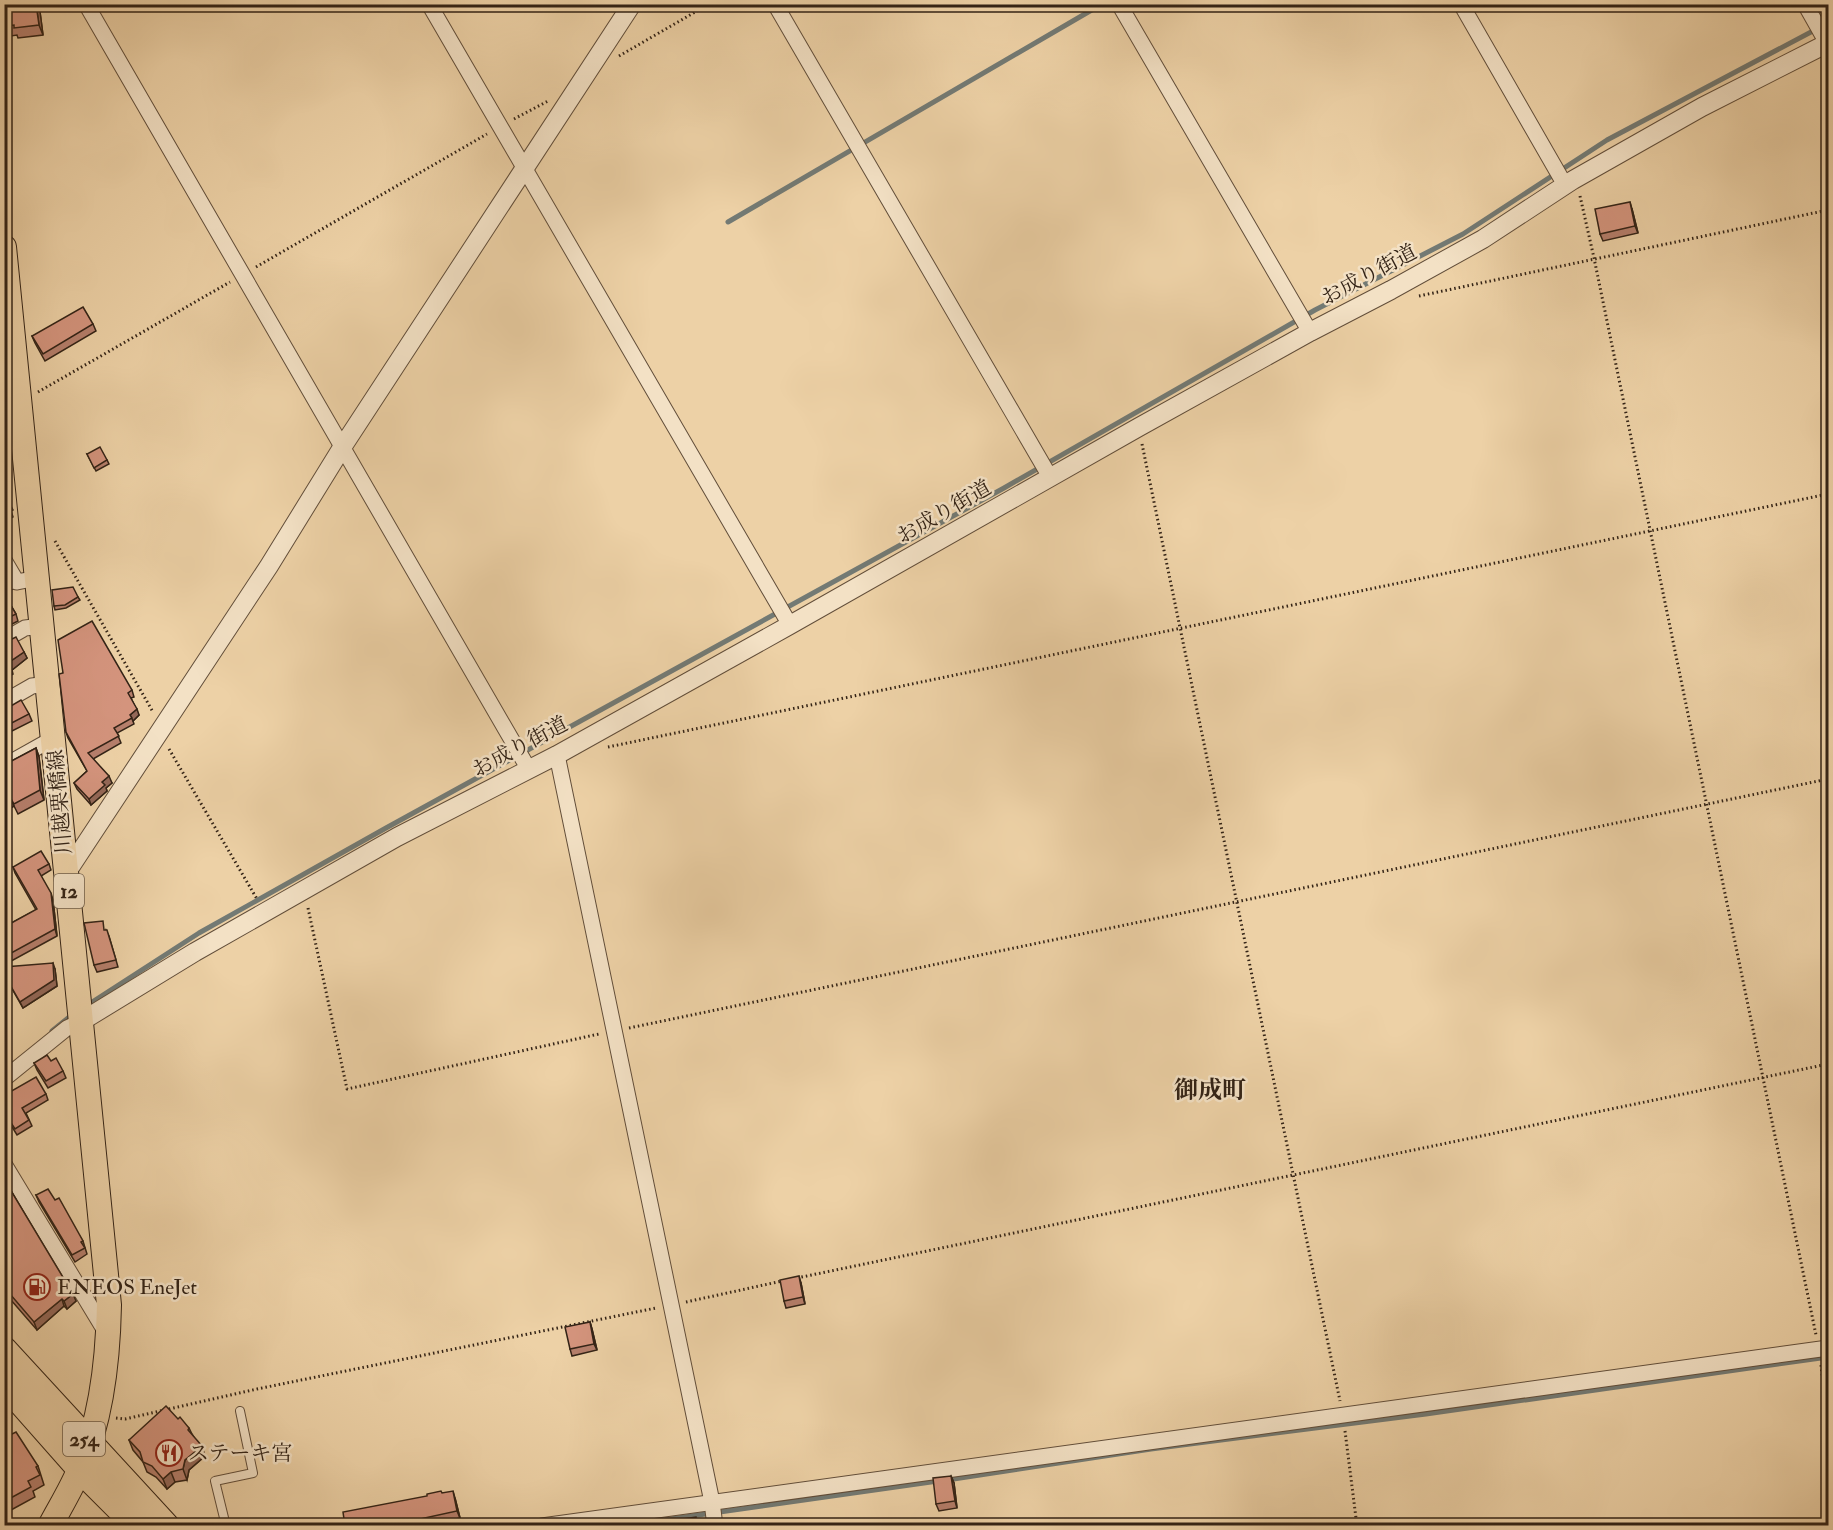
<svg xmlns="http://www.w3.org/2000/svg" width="1833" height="1530" font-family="'IM FELL Double Pica','Noto Serif JP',serif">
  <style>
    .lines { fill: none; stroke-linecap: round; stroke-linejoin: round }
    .stream { stroke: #737a74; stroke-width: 5 }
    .service-casing { stroke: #624e3a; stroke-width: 10 }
    .minor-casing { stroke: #624e3a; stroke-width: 17 }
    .tertiary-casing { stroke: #624e3a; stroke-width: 20 }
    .primary-casing { stroke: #332316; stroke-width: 26 }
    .trunk-casing { stroke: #332316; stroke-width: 28 }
    .path { stroke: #332316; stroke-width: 3; stroke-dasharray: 1.5 3; stroke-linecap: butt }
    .service { stroke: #f3e1c5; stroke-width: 8 }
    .minor { stroke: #f3e1c5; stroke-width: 15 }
    .tertiary { stroke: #f3e1c5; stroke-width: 18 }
    .primary { stroke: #edd1a6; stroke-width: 24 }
    .trunk { stroke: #edd1a6; stroke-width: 26 }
    .wall { fill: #b67f6c; stroke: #332316; stroke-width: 1.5 }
    .shaded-wall { fill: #946858; stroke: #332316; stroke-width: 1.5 }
    .building { fill: #d4947d; stroke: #332316; stroke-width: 1.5 }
    .labels { text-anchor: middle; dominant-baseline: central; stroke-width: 5; stroke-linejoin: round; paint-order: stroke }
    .shield { fill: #f3e1c5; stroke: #6d5c4a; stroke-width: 1.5 }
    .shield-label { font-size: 20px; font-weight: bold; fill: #332316 }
    .street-label { font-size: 21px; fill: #332316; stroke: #f3e1c5 }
    .poi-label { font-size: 21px; fill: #332316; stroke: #f3e1c5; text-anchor: start }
    .quarter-label { font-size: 24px; font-weight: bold; fill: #332316; stroke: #f3e1c5 }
  </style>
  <rect width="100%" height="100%" fill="#edd1a6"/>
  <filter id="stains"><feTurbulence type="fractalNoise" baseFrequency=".00333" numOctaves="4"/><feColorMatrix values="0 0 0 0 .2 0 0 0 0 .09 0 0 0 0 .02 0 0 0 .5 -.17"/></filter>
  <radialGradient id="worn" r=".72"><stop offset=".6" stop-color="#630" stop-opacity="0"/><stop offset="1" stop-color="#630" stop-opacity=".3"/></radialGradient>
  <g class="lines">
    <g class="stream">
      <polyline points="728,222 1102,4"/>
      <polyline points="86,1006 199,933 386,828 1004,488 1315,310 1463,234 1607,140 1828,23"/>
      <polyline points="52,1031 73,1014"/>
      <polyline points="947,1480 1151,1449 1426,1414 1828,1357"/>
      <polyline points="621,1526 938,1481"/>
    </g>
    <defs>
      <g id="service">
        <polyline points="4,589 17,582"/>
        <polyline points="226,1526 215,1481 253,1473 240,1411"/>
      </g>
      <g id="minor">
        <polyline points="86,4 528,768"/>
        <polyline points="429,4 790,625"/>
        <polyline points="775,4 1050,477"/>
        <polyline points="1119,4 1310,332"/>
        <polyline points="1461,4 1565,185"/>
        <polyline points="1805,4 1827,43"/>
        <polyline points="4,560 17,582 37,578"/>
        <polyline points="4,640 25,628 42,626"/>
        <polyline points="4,702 32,686 48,684"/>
        <polyline points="557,755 712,1502 715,1526"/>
        <polyline points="4,766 54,738"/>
        <polyline points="4,1079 67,1028 82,1021"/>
        <polyline points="4,1164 107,1334"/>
        <polyline points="542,1526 1828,1348"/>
      </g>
      <g id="tertiary">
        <polyline points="67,872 269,566 343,446 632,4"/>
        <polyline points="82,1021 195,952 397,837 557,755 790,625 1139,427 1310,332 1391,290 1483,239 1573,180 1702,107 1828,43"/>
      </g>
      <path id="primary" d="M4 247 109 1305C108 1360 102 1418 80 1468 72 1488 60 1507 50 1526"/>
      <g id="trunk">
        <polyline points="4,1350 166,1526"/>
        <polyline points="4,1383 80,1469 137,1526"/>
      </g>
    </defs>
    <use href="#service" class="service-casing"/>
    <use href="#minor" class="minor-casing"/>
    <use href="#tertiary" class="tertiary-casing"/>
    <use href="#primary" class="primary-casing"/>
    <use href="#trunk" class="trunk-casing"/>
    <g class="path">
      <polyline points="619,56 709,4"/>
      <polyline points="514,119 548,101"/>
      <polyline points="1580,196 1594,258 1816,1335"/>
      <polyline points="256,267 487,134"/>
      <polyline points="1419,296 1828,210"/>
      <polyline points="38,392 230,282"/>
      <polyline points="1142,444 1340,1401"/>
      <polyline points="55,541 153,712"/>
      <polyline points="608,747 1828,494"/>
      <polyline points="169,749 257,899"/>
      <polyline points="308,908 347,1089 599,1034"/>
      <polyline points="629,1028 1828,779"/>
      <polyline points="797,1278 1828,1064"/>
      <polyline points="686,1302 782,1281"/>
      <polyline points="1821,1365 1828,1423"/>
      <polyline points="116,1418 125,1419 257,1389 656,1308"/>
      <polyline points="1345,1431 1357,1526"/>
    </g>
    <use href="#service" class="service"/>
    <use href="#minor" class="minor"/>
    <use href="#tertiary" class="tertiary"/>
    <use href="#primary" class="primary"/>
    <use href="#trunk" class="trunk"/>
  </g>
  <g class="wall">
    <polygon points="4,4 39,4 43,35 18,38 17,35 4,37"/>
    <polygon points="1632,209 1638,233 1603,241 1600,234"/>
    <polygon points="93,324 96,331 45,361 35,343 32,336"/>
    <polygon points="87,454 107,460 109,464 96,471"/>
    <polygon points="4,470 11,484 5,487 11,501 9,502 13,510 11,511 13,517 4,522"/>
    <polygon points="4,594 16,614 18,621 4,628"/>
    <polygon points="78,597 80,600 66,608 55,610 54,606"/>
    <polygon points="4,643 24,652 27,658 12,670 13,674 4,679"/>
    <polygon points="63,673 132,690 134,697 131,698 139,715 133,721 134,724 117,733 121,743 93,759 112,783 106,788 107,791 91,805 77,789 74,783 87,771 68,738 66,732"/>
    <polygon points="4,710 29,714 32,721 4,735"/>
    <polygon points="36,748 39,757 44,800 18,814 14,806 4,812 4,765"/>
    <polygon points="49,864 51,870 41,876 53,900 57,936 4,965 4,927 36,910 15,873 13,867"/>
    <polygon points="106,930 109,936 118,967 97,972 94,965"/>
    <polygon points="4,967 55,969 57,986 23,1008 8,982 4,984"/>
    <polygon points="51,1061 63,1071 66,1078 48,1088 37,1070 34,1063"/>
    <polygon points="4,1089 10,1092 46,1094 48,1100 26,1113 32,1126 17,1135 6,1117 4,1118"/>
    <polygon points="4,1179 76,1301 67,1309 64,1306 37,1330 4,1292"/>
    <polygon points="36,1195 55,1200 83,1241 87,1254 75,1262 39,1202"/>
    <polygon points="801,1283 805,1304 786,1308 784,1301"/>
    <polygon points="590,1322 592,1329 597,1350 572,1356 570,1349"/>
    <polygon points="178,1419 189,1428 192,1434 205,1456 189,1470 187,1480 175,1482 167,1489 156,1477 147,1472 143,1462 133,1450 129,1440"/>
    <polygon points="4,1438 38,1466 44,1485 33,1491 35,1497 11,1510 9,1508 4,1511"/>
    <polygon points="951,1476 954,1483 957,1508 939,1511 936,1504"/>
    <polygon points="442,1493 455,1498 460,1518 423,1526 345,1526"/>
  </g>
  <g class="shaded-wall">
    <polygon points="36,4 39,4 43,35 39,25"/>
    <polygon points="1630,202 1632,209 1638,233 1635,226"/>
    <polygon points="24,652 27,658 12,670 8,663"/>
    <polygon points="137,709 139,715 133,721 130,715"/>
    <polygon points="36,748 39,757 44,800 40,790"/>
    <polygon points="109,776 112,783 106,788 107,791 91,805 89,799 102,782"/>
    <polygon points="10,797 14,806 4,812 4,801"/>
    <polygon points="51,893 53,900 57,936 55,929"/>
    <polygon points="53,963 55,969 57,986 23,1008 20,1002"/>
    <polygon points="799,1276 801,1283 805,1304 803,1297"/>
    <polygon points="73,1294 76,1301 67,1309 64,1301"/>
    <polygon points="62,1299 64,1306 37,1330 34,1322"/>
    <polygon points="590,1322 592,1329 597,1350 594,1344"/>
    <polygon points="202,1446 205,1456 189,1470 187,1480 183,1469 185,1460"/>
    <polygon points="171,1472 175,1482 167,1489 163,1479"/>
    <polygon points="951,1476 954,1483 957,1508 955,1501"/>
    <polygon points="453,1491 455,1498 460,1518 457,1511"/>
  </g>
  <g class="building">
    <polygon points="4,4 36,4 39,25 14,28 14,25 4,26"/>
    <polygon points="1630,202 1635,226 1600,234 1595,209"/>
    <polygon points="83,307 93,324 43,354 32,336"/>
    <polygon points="100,447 107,460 94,468 87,454"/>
    <polygon points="4,486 7,492 5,493 9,501 6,502 9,508 4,510"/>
    <polygon points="73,587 78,597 65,605 54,606 52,590"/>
    <polygon points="4,594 16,614 4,620"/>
    <polygon points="92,621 132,690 128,693 137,709 130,715 132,718 114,728 119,736 88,753 109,776 102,782 105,785 89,799 74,783 87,771 66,732 59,674 63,673 58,640"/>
    <polygon points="16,637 24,652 8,663 11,667 4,671 4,643"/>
    <polygon points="21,700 29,714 4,727 4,710"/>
    <polygon points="36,748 40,790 14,804 10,797 4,801 4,765"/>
    <polygon points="41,851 49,864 38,870 51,893 55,929 4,957 4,927 37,909 13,867"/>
    <polygon points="103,921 104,930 107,930 116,960 94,965 84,923"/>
    <polygon points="53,963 54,980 20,1002 5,976 4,976 4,967"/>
    <polygon points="47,1055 51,1061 56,1058 63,1071 46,1081 34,1063"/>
    <polygon points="36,1077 46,1094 22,1108 29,1120 15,1129 4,1112 4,1089 8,1087 10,1092"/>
    <polygon points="4,1179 73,1294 64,1301 62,1299 34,1322 4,1287"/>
    <polygon points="48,1189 55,1200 59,1198 83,1241 81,1242 85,1248 72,1255 36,1195"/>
    <polygon points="799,1276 803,1297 784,1301 780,1280"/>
    <polygon points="590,1322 594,1344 570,1349 565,1327"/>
    <polygon points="166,1406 178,1419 180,1417 189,1428 188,1430 202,1446 185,1460 183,1469 171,1472 163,1479 152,1466 143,1462 140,1452 129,1440"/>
    <polygon points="16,1432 38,1466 36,1467 40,1475 28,1481 31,1487 7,1500 5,1498 4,1498 4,1438"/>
    <polygon points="951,1476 955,1501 936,1504 933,1478"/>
    <polygon points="441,1491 442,1493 453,1491 457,1511 388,1526 345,1526 343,1512 427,1496 427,1494"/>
    <polygon points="696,1517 697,1526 661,1526 661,1522"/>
  </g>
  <defs>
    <symbol id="fuel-ring" viewBox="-11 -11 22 22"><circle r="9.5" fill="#f3e1c5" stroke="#8f2418" stroke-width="1.5"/><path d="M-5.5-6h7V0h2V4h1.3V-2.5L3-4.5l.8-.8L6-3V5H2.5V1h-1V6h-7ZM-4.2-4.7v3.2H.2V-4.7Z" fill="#8f2418"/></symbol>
    <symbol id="restaurant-ring" viewBox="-11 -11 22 22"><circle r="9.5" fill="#f3e1c5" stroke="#8f2418" stroke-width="1.5"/><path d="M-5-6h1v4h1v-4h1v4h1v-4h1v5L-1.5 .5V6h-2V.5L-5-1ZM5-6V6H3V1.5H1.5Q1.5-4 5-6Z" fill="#8f2418"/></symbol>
  </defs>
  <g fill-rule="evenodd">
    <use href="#fuel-ring" x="22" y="1272" width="30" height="30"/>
    <use href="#restaurant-ring" x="154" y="1438" width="30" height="30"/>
  </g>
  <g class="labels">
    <g class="shield">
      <rect x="54" y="874" width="30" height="34" rx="4.5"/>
      <rect x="63" y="1422" width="42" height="34" rx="4.5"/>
    </g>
    <g class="shield-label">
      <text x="69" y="891">12</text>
      <text x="84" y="1439">254</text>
    </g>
    <g class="street-label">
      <text transform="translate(1369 275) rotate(-28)">お成り街道</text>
      <text transform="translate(944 512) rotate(-30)">お成り街道</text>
      <text transform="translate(520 747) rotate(-28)">お成り街道</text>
      <text transform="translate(60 802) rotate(-95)">川越栗橋線</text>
    </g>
    <g class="poi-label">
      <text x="57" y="1287">ENEOS EneJet</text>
      <text x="188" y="1453">ステーキ宮</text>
    </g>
    <g class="quarter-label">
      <text x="1210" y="1090">御成町</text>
    </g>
  </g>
  <rect width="1833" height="1530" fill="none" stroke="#edd1a6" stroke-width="24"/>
  <rect x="6" y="6" width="1821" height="1518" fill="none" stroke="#332316" stroke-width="3"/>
  <rect x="12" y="12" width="1809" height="1506" fill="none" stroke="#332316" stroke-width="1.5"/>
  <rect width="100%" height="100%" filter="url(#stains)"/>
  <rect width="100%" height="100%" fill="url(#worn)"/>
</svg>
